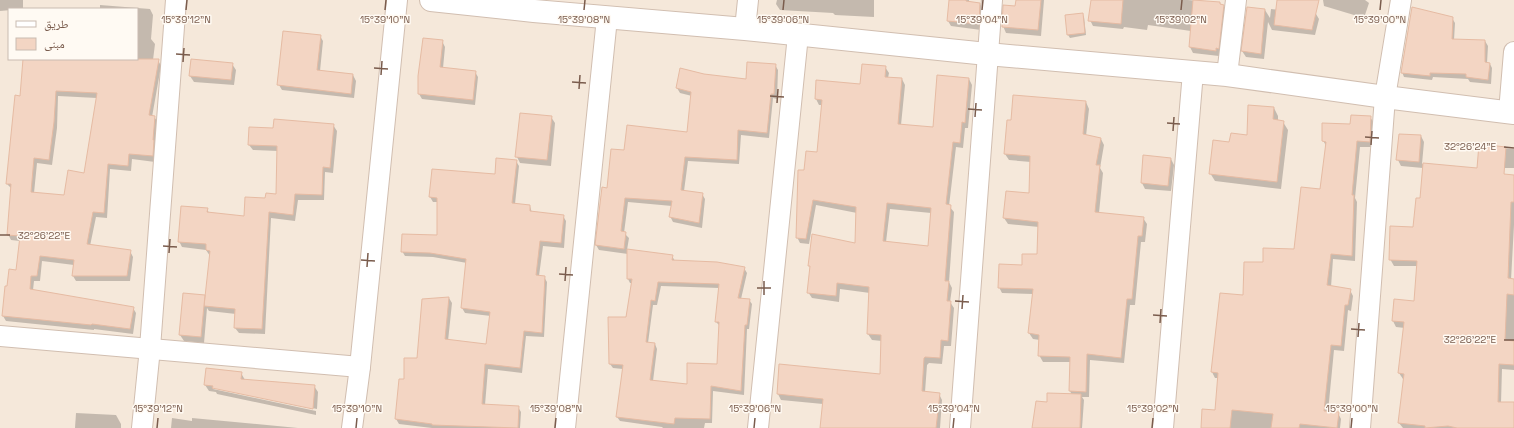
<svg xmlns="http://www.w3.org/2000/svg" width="1514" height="428" font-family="'Space Grotesk','Noto Naskh Arabic',sans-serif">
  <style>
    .residential { fill: #f5e8da; fill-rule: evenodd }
    .shadow { fill: #0003; fill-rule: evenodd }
    .building { fill: #f3d5c3; stroke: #e6bba3; fill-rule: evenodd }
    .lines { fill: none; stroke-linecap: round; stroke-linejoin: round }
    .minor-casing { stroke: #d1beb0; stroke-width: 22 }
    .tertiary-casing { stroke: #d1beb0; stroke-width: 24 }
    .minor { stroke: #fff; stroke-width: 20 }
    .tertiary { stroke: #fff; stroke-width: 22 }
    .ticks { fill: none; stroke: #7a5c4d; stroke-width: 1.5 }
    .ticks-label { font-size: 10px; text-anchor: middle; fill: #7a5c4d; stroke: #fffaf3; stroke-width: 3; stroke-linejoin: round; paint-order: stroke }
  </style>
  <rect width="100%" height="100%" fill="#fdf6ec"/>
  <path class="residential" d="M0 0H1514V428H0ZM9 9H137V59H9Z"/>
  <g class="shadow">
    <polygon points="0,0 23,0 23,9 0,11"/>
    <polygon points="777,0 874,0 874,17 835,15 833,13 780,10 776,4"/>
    <polygon points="948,0 969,0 969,3 980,4 983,9 981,30 951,26 948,21 950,0"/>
    <polygon points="1017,0 1044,0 1041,36 1006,33 1003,26 1016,8"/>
    <polygon points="1092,0 1188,0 1220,3 1221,6 1223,6 1226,11 1221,54 1219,53 1219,56 1193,53 1190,47 1191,31 1148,25 1147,30 1124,27 1123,29 1093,26 1090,20"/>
    <polygon points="1323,0 1365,0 1369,3 1364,18 1324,6"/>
    <path d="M100 5 150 9 153 15 151 39 155 44 153 60H158L161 66 152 117H154L158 122 155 162 132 159 131 171 110 169 107 218 96 217 90 246 130 251 133 257 130 281H76L73 276 74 265 42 261 40 281H34L33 290 133 308 136 313 133 334 94 329V330L6 321 3 316 8 287 17 271 20 241 11 240 8 234 12 189 7 184 21 97 24 59H137V9H100ZM58 96 97 98 85 174 65 196 34 193 37 163 52 165 57 128Z"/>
    <polygon points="1271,9 1316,14 1319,19 1315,35 1272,30 1268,22 1264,59 1246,57 1242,51 1265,10 1270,18"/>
    <polygon points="1082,14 1084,17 1086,35 1070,38 1068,35"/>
    <polygon points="1452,18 1455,23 1454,40 1485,41 1488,46 1487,63 1490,64 1492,68 1491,84 1470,82 1468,79 1433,77 1432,80 1404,77 1402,72"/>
    <polygon points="320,36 323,41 320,71 353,75 356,81 354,98 282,90 279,85"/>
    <polygon points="442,41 445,47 443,68 475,72 478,77 475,105 422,99 419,94 419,76"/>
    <polygon points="232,64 236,70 234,85 194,82 190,76"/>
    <path d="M775 65 778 70 777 99 773 98 769 138 741 135 739 164 688 161 684 191 702 194 705 199 702 228 673 222 670 216 672 206 628 202 624 233 629 238 627 250 672 256 675 261 744 268 747 273 741 299 749 300 752 304 749 329H747L744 395 713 391 712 423H705L704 428H663L662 427 620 421 617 417 623 369 613 368 610 364 626 318 632 283H630L628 279V254L599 250 596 245 608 189 625 151 688 133 692 96 680 93 677 88 704 75 747 80ZM661 286 719 288 716 322 720 326 718 365 688 385 653 381 657 349 655 344 648 343 653 305H657Z"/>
    <path d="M885 67 889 73 888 78 902 79 905 85 901 125 934 128 969 79 972 85 968 128H965L963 148 956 147 949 206 954 212 949 282 952 288 950 302 954 308 951 346H944L942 364 929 363 927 365 925 392 939 394 942 400 940 428H821L823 404 781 400 778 394 881 375 882 341 872 340 868 334 870 293 840 289 839 302 812 298 808 292 811 269 809 265 856 244 857 213 816 205 809 244 800 243 797 237 805 171 818 153 822 105H819L816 99 861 85ZM890 209 931 213 929 247 886 242Z"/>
    <polygon points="1086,102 1089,109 1086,136 1101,139 1104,145 1100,168 1103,173 1099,213 1143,218 1147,224 1145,242 1141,242 1135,305 1130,305 1124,363 1090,360 1089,397 1082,397 1084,400 1082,428 1033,428 1048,403 1072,395 1070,391 1071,362 1043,362 1039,355 1040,340 1033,339 1029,333 1033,294 1002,293 999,287 1023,266 1038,255 1039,227 1008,224 1004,218 1007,192 1030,194 1031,162 1009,160 1005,154"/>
    <polygon points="1274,108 1278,116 1278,121 1283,122 1288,130 1281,189 1215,181 1210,173 1230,143 1248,136"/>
    <polygon points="551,117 555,123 551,166 520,163 517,157"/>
    <polygon points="1370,117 1374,123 1373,147 1360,147 1355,198 1357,202 1355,261 1333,259 1331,287 1350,290 1353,296 1351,311 1348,310 1344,351 1334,350 1328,412 1338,413 1341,419 1340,428 1202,428 1216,411 1219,378 1215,378 1212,372 1244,296 1264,263 1295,250 1321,190 1326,146 1323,140 1351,125"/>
    <polygon points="333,125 337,131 333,173 325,172 324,200 298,200 295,221 271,218 265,334 239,333 235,328 236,314 209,311 207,308 204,343 184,341 180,335 204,296 206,299 210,256 206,250 182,247 179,241 207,209 209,213 245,217 266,199 277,195 278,151 253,150 249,145 274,129"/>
    <polygon points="1421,136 1424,142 1422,164 1450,166 1514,187 1514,225 1511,280 1514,280 1514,370 1502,369 1501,403 1514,403 1514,428 1403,428 1399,423 1405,379 1403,379 1399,373 1405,328 1396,327 1393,321 1394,300 1415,302 1418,266 1394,266 1390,259 1414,228 1421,199 1423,168 1401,166 1398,160"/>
    <polygon points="1480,146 1514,149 1514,168 1482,168"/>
    <polygon points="1171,159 1174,165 1171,191 1145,189 1142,183"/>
    <polygon points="516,161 519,166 515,204 530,206 532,213 563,216 566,221 564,248 543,246 539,276 544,277 547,282 544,337 526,336 522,373 488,369 485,405 518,407 521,412 520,428 432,428 399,424 396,419 405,381 418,359 449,298 452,303 448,341 486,345 491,316 465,313 462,308 467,263 433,257 405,256 402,251 438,236 438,202 433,202 430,197 496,175"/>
    <polygon points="241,373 245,380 314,386 318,392 317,409 213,387 213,389 316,411 316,415 217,394 216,392 209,391 205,385"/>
    <polygon points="76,413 116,415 121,424 121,428 75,428"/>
    <polygon points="172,418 192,421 192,418 298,428 171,428"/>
  </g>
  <g class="building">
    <polygon points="949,0 966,0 966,1 980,3 979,24 947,21"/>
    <polygon points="1016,0 1041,0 1038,30 1002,27 1003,5 1015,6"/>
    <polygon points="1091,0 1123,0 1121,24 1088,21"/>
    <polygon points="1193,0 1220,2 1220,4 1224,5 1219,49 1216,48 1216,51 1189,47"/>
    <polygon points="1277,0 1319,0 1312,30 1274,25"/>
    <polygon points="1247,7 1265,9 1261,54 1241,51"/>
    <polygon points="1412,7 1453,17 1452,39 1485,40 1485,62 1490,63 1488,80 1466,77 1466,74 1430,73 1430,76 1401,73"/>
    <polygon points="1083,13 1085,33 1067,35 1065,15"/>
    <polygon points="283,31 321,35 317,70 353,74 351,94 277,85"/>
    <polygon points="423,38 443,40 440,67 476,71 473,100 418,94 418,76"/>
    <path d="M23 59H159L149 115 155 116 153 140H154L153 156 129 154 128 166 108 164 104 213 93 212 87 244 131 250 127 276H72L74 260 40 256 37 276H31L30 289 134 307 130 329 92 324 91 325 2 316 5 286H7L9 269 16 270 20 236 7 235 11 184H6L15 95 20 96ZM56 91 97 93 84 173 68 170 64 195 31 192 34 158 49 160 54 122Z"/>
    <polygon points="191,59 233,63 231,80 189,76"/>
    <polygon points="747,62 776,64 774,94 771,94 767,133 738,130 737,160 685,157 681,190 703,193 699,223 669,217 672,201 625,198 621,231 626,232 624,249 595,245 602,187 607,188 611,149 624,150 627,125 687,132 691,92 676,88 680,68 704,74 746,79"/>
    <path d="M862 64 886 66 885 77 902 78 898 124 933 127 937 75 969 78 965 123 962 122 960 143 953 142 946 204 951 205 945 281H949L947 301H951L948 341 941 340 940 358 925 357 924 358 922 391 940 393 936 428H820L823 399 777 394 779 364 880 374 881 335 867 334 869 287 837 283 836 296 807 293 810 266H808L812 234 855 243 856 207 813 200 806 239 796 238 798 170H804L806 151 817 152 822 100 815 99 816 80 860 84ZM887 203 931 208 928 246 883 241Z"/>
    <polygon points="1013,95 1086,101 1083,134 1101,138 1096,165 1100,165 1095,212 1144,217 1142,236 1138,236 1132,299 1127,299 1121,358 1087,354 1086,392 1069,391 1070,357 1038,356 1039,335 1028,333 1033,289 998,288 999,264 1022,265 1022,254 1037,254 1038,222 1003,218 1006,191 1029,193 1030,156 1004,154 1007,120 1011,120"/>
    <polygon points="1248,105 1274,107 1273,119 1284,121 1277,182 1209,174 1213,140 1229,142 1231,133 1247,135"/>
    <polygon points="520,113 552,116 547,160 515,157"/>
    <polygon points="1351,115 1371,116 1370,142 1357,141 1352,195 1354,195 1352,256 1331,254 1327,285 1351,289 1348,305 1345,305 1341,346 1331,345 1324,411 1339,412 1337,428 1300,424 1299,428 1271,428 1273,414 1232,410 1230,428 1201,428 1202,409 1215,410 1218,373 1211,372 1220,293 1243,295 1244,262 1263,262 1263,248 1294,249 1301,187 1320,189 1326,142 1322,141 1322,123 1350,124"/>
    <polygon points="274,119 334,124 330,168 323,167 322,195 295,194 293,215 269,212 262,329 234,328 235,309 204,306 210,251 206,250 206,244 178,242 181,206 208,208 207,212 244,216 245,197 265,198 266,193 276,194 277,146 248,145 249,127 273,128"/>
    <polygon points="1399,134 1421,135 1419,162 1396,160"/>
    <polygon points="1479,144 1506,147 1504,174 1514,175 1514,202 1511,202 1508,278 1514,279 1514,295 1507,294 1505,340 1514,341 1514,365 1499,364 1498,402 1514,402 1514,428 1457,428 1448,426 1425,428 1425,426 1398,423 1404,374 1398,373 1404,322 1392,321 1394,299 1414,301 1417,261 1389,260 1390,226 1413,227 1416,198 1420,198 1423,163 1477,168"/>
    <polygon points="1143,155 1171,158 1168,186 1141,183"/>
    <polygon points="496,158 517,160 512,203 530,205 530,211 564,215 561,243 540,241 536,275 545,276 542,333 524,331 520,368 485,364 482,404 519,406 518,428 432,425 432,424 395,419 399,379 404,379 404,358 417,358 422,299 449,297 445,339 486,344 490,312 461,308 466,259 430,253 401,252 402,234 437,235 437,198 429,197 432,169 495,174"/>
    <path d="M627 249 673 255 672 260 717 262 745 267 738 298 750 299 747 325H745L741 391 711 386 710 419 675 418 674 424 616 417 623 365 609 364 608 317H626L632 279H627ZM658 282 719 284 715 322H719L717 364 687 363V384L650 380 655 343 646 342 651 300 655 301Z"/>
    <polygon points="183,293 205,295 201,337 179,335"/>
    <polygon points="206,368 242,372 241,379 315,385 313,409 212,388 213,386 204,385"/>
    <polygon points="1047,393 1081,394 1080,428 1032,428 1036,401 1047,402"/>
  </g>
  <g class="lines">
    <defs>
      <g id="minor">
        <polyline points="745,29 748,0"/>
        <polyline points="1227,75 1236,0"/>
        <polyline points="1509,112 1514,52"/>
        <polyline points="0,336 360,367"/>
        <polyline points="142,428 150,348 176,0"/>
        <polyline points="352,428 360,367 397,0"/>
        <polyline points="565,428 607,18"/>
        <polyline points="758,428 798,35"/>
        <polyline points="960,428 992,0"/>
        <polyline points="1163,428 1193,72"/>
        <polyline points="1360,428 1385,97 1401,0"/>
      </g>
      <polyline id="tertiary" points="431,0 534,11 745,29 987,54 1227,75 1385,97 1514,113"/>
    </defs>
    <use href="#minor" class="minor-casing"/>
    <use href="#tertiary" class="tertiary-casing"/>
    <use href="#minor" class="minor"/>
    <use href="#tertiary" class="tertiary"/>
  </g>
  <path class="ticks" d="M186 10 187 0M385 10 386 0M584 10 585 0M783 10 784 0M982 10 983 0M1181 10 1182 0M1380 10 1381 0M176 54 190 55M183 62 184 48M374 68 388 69M381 75 382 61M572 82 586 83M579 89 580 75M770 96 784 97M777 103 778 89M968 109 982 110M975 117 976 103M1167 123 1180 124M1173 131 1174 117M1365 137 1379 138M1371 145 1372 131M1504 147 1514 148M0 235H10M163 246 177 247M169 253 170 239M361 260 375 261M367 267 368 253M559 274 573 275M565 281 566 267M757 288H771M764 295V281M955 301 969 302M962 309 963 295M1153 315 1167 316M1160 323 1161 309M1351 329 1365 330M1358 337 1359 323M1504 340H1514M157 428 158 418M356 428 357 418M555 428 556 418M754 428 755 418M953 428 954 418M1152 428 1153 418M1351 428 1352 418"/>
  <g class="ticks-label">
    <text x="186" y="23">15°39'12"N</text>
    <text x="385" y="23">15°39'10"N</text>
    <text x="584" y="23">15°39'08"N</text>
    <text x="783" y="23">15°39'06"N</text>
    <text x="982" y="23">15°39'04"N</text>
    <text x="1181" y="23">15°39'02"N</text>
    <text x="1380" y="23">15°39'00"N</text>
    <text x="1470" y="150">32°26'24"E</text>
    <text x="44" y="239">32°26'22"E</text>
    <text x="1470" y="343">32°26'22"E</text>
    <text x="158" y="412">15°39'12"N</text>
    <text x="357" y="412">15°39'10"N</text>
    <text x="556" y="412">15°39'08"N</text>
    <text x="755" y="412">15°39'06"N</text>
    <text x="954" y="412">15°39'04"N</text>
    <text x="1153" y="412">15°39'02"N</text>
    <text x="1352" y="412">15°39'00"N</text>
  </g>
  <rect x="8" y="8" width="130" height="52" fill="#fffaf3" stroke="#cabbb1"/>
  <rect x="16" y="21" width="20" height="6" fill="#ffffff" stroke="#cabbb1"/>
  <text x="44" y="28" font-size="12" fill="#7a5c4d">طريق</text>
  <rect x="16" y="38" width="20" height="12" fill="#f3d5c3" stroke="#cabbb1"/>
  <text x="44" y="48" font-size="12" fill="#7a5c4d">مبنى</text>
</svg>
